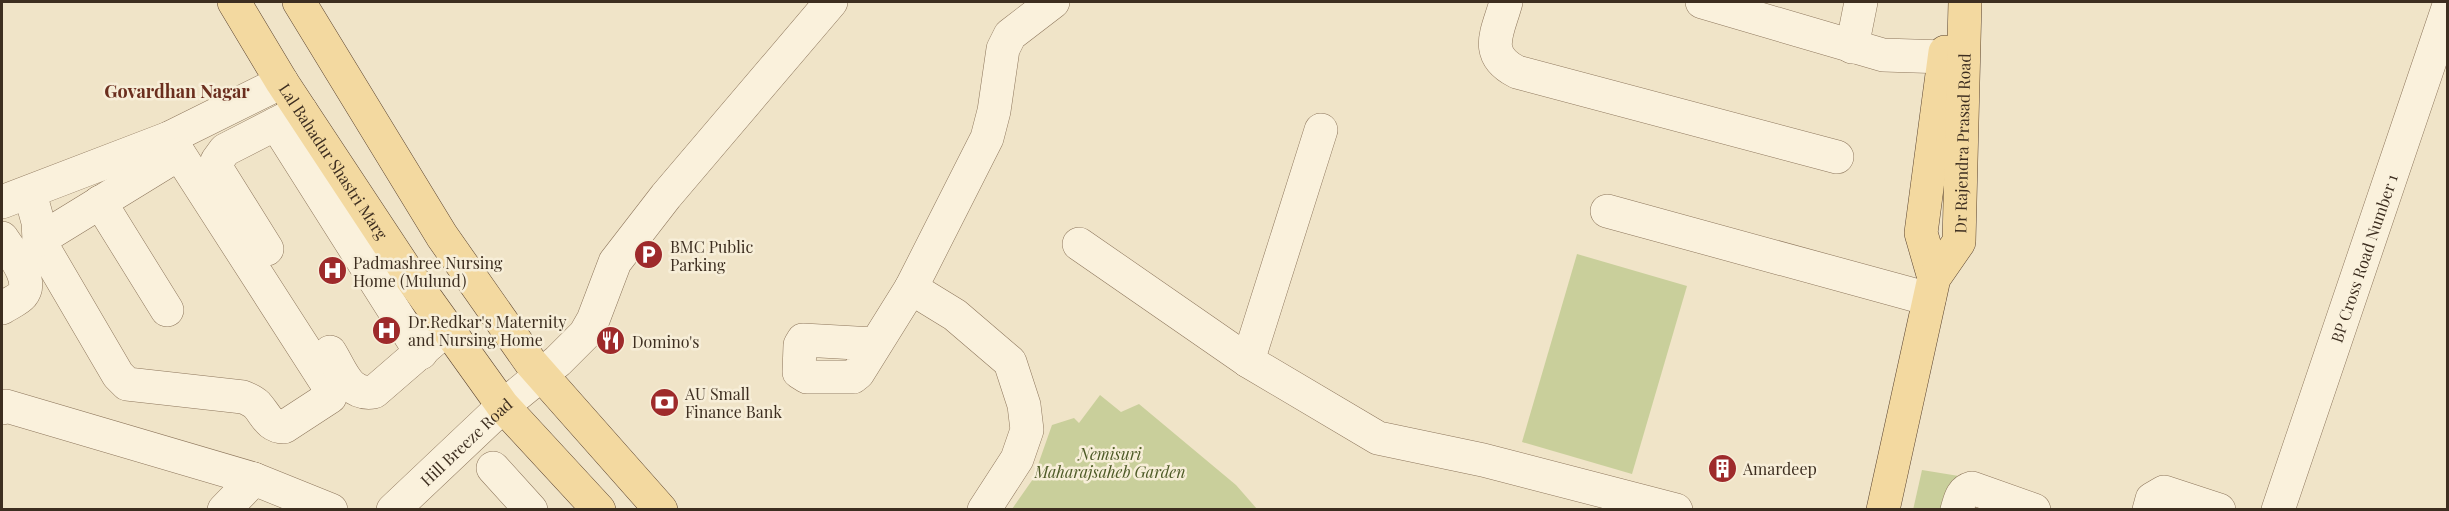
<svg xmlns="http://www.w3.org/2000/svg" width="2449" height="511" font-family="'Playfair Display',serif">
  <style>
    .green { fill: #c9cf9b }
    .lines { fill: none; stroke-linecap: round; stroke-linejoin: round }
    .minor-casing { stroke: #8d765c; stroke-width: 34 }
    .major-casing { stroke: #5b4430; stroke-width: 34 }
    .minor { stroke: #faf1dc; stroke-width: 33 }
    .major { stroke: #f3d9a0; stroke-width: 33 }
    .labels { text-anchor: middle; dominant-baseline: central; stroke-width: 5; stroke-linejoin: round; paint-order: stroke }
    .street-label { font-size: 16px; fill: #3d2e20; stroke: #f7eed8 }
    .poi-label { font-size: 16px; fill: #3d2e20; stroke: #f7eed8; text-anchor: start }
    .park-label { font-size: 16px; font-style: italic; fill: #4d5a26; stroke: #f7eed8 }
    .neighbourhood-label { font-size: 18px; font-weight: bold; fill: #6b2e1e; stroke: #f7eed8 }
  </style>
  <rect width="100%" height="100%" fill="#f0e4c8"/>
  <g class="green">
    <polygon points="1577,254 1687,286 1632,474 1522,442"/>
    <polygon points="1100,395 1121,412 1139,404 1236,485 1257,509 1012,509 1033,479 1052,425 1074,418 1079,423"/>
    <polygon points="1922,470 1965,477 1951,509 1913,510"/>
  </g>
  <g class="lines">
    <defs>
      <g id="minor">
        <path d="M1506 2C1498 32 1482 54 1517 72L1837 157"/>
        <polyline points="1702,2 1883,55 1945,57"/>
        <polyline points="1852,47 1861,2"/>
        <polyline points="276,124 421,353"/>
        <polyline points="1321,130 1248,361 1378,438 1483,460 1676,510"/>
        <path d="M30 193 38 222 39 240 118 375 127 384 243 397C248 399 253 401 257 405 266 415 269 427 284 427L330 397 331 390 169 138"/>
        <polyline points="2,202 169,138 282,82"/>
        <polyline points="100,202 167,310"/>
        <polyline points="1607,211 1929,299"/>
        <path d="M2 238C10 251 35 280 22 295 18 300 8 304 2 308"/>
        <polyline points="39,240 179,154"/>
        <polyline points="1079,244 1248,361"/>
        <polyline points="267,249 217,169 217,161 225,150 301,111"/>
        <polyline points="874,344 803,340 800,345 799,372 807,377 853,377 858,373 911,288"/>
        <path d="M330 352C342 371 348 396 374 392L448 328"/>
        <polyline points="2,408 6,406 254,479 331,510"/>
        <polyline points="493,468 531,510"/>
        <polyline points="224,510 254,479"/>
        <path id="s1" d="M393 510 503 406 558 361 585 334 593 320 615 262 666 196 831 2"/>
        <polyline points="984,510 1017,459 1027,430 1024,405 1010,362 955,315 911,288 987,138 994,111 1003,49 1010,35 1053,2"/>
        <path d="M1957 510C1960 500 1961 491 1972 488L2034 510"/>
        <polyline points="2149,510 2152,499 2164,492 2219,510"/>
        <path id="s2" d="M2278 510 2448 8"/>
      </g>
      <g id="major">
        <path id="s3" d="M234 2 282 82 412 279 503 406 599 510"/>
        <polyline points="299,2 442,236 531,363 661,510"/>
        <polyline points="1934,278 1921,233 1945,52"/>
        <path id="s4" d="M1883 510 1934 278 1959 242 1965 2"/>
      </g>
    </defs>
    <use href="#minor" class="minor-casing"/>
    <use href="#major" class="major-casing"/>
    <use href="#minor" class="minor"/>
    <use href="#major" class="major"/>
  </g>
  <defs>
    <symbol id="parking-disc" viewBox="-11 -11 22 22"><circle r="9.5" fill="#9e2a2b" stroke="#f7eed8"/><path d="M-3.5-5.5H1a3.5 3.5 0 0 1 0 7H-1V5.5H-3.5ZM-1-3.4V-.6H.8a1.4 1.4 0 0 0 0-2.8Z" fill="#fff"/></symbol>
    <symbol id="hospital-disc" viewBox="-11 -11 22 22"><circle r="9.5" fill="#9e2a2b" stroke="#f7eed8"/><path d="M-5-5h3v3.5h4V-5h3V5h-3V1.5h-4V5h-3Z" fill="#fff"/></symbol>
    <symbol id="restaurant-disc" viewBox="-11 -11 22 22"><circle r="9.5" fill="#9e2a2b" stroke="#f7eed8"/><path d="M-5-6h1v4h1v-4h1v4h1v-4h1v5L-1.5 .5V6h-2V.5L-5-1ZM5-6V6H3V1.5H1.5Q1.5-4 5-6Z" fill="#fff"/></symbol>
    <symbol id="bank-disc" viewBox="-11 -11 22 22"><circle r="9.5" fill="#9e2a2b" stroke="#f7eed8"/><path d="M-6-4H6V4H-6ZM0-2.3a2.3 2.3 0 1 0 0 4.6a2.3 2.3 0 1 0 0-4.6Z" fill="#fff"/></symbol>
    <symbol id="building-disc" viewBox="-11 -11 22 22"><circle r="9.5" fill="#9e2a2b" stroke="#f7eed8"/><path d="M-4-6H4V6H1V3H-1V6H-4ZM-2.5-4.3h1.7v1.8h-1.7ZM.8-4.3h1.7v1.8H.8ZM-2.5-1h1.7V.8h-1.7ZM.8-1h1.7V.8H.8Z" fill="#fff"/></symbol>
  </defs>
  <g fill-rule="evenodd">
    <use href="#parking-disc" x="632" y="238" width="33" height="33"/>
    <use href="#hospital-disc" x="316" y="254" width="33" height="33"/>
    <use href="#hospital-disc" x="370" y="314" width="33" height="33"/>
    <use href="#restaurant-disc" x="594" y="324" width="33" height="33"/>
    <use href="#bank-disc" x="648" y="386" width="33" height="33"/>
    <use href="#building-disc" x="1706" y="452" width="33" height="33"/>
  </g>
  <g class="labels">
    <g class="street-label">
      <text stroke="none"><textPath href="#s4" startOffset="380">Dr Rajendra Prasad Road</textPath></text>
      <text stroke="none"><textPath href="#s3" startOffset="188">Lal Bahadur Shastri Marg</textPath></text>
      <text stroke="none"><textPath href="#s2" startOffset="266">BP Cross Road Number 1</textPath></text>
      <text stroke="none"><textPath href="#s1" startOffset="100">Hill Breeze Road</textPath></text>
    </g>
    <g class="poi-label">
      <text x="670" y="246">BMC Public<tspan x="670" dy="18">Parking</tspan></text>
      <text x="353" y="262">Padmashree Nursing<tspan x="353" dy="18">Home (Mulund)</tspan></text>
      <text x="408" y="321">Dr.Redkar's Maternity<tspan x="408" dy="18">and Nursing Home</tspan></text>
      <text x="632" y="341">Domino's</text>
      <text x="685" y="393">AU Small<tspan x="685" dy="18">Finance Bank</tspan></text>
      <text x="1743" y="468">Amardeep</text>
    </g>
    <g class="park-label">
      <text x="1110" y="453">Nemisuri<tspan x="1110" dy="18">Maharajsaheb Garden</tspan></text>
    </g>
    <g class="neighbourhood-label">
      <text x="177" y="91">Govardhan Nagar</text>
    </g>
  </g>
  <rect width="2449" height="511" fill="none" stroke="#3d2e20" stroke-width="6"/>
</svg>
